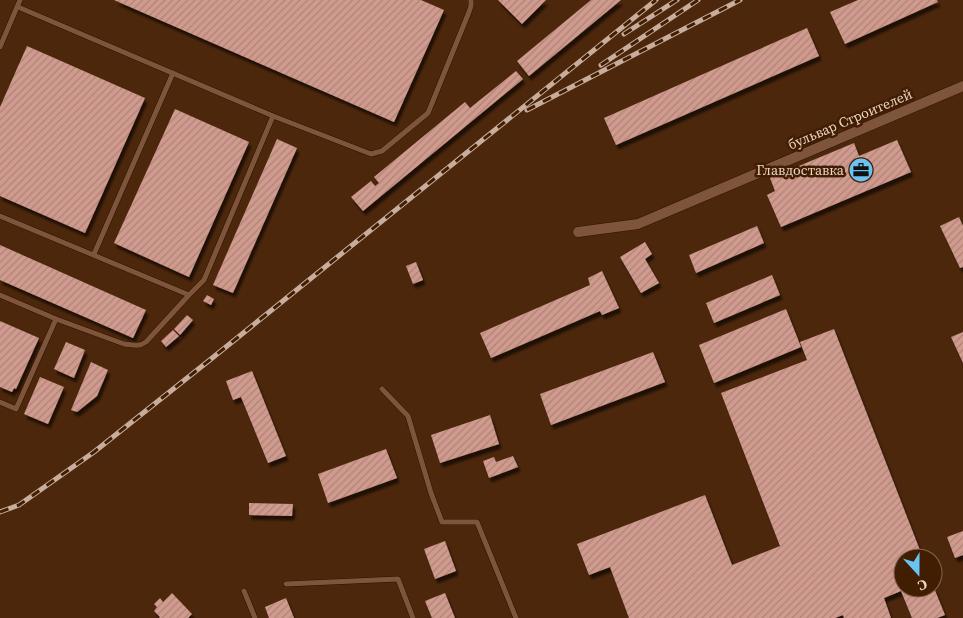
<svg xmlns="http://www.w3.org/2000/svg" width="963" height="618" font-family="'Source Serif 4',serif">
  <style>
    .building { fill: url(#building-hatch); filter: url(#shadow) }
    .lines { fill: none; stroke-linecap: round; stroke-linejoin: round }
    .service-casing { stroke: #2c1100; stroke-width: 6 }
    .minor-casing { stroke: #2c1100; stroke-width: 11 }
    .service { stroke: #7e553b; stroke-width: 5 }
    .minor { stroke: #7e553b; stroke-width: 10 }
    .rail-casing { stroke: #c8ad9c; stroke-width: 5 }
    .rail { stroke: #411d02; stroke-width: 3; stroke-dasharray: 9; stroke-linecap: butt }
    .labels { text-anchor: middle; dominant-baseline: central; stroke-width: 5; stroke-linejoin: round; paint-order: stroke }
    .street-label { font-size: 14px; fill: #ecd4c6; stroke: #411d02 }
    .poi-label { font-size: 14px; fill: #ecd4c6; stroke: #411d02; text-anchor: end }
  </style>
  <defs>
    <pattern id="building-hatch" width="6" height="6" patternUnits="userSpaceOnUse" patternTransform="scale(1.25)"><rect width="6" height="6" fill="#d09a8e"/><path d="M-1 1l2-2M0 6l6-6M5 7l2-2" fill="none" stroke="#ae8479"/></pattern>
    <filter id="shadow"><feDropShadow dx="2.5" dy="4.5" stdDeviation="1" flood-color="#0009"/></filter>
  </defs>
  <rect width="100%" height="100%" fill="#4c270c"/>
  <g class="building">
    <polygon points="114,0 421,0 444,10 394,122"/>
    <polygon points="498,0 546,0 522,24"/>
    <polygon points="591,0 621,0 529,76 517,61"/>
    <polygon points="858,0 937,0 938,2 845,44 830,12"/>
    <polygon points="807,28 819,56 616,145 604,118"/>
    <polygon points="27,46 145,98 85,233 0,196 0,107"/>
    <polygon points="516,71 523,79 363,211 351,197 371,181 375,186 379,183 374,177 465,102 470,108"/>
    <polygon points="175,109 249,142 189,277 114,243"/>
    <polygon points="277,139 297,148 233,293 213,285"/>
    <polygon points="897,140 911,172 781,227 767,195 775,191 770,178 854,143 859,156"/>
    <polygon points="959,217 963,226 963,267 960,268 940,226"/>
    <polygon points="757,226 764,243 696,273 689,255"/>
    <polygon points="645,242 652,254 645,259 659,283 641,293 620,257"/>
    <polygon points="0,245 146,310 133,338 0,280"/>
    <polygon points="416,262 423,280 413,284 406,266"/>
    <polygon points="602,271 619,308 602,315 600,311 491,358 480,333 590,285 588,278"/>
    <polygon points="772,275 780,295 714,323 706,303"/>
    <polygon points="207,295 214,299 211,305 203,301"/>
    <polygon points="786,309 801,347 714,383 699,345"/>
    <polygon points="187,315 193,320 180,335 174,329"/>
    <polygon points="0,321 39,338 16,389 14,388 12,392 0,387"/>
    <polygon points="834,329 923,558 903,558 903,588 934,588 945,615 937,618 912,618 901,591 884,598 891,618 844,618 843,615 835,618 629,618 610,567 589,575 577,544 705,495 732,565 780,546 721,393 807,360 800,342"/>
    <polygon points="173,330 179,336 166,347 161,341"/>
    <polygon points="963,332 963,363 951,337"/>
    <polygon points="66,342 85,350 74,378 54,369"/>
    <polygon points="653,352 665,382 551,425 540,394"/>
    <polygon points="91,362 108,370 97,396 77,412 71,410"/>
    <polygon points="252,371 286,456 268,463 241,397 233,400 226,381"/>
    <polygon points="40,377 64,387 48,424 24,414"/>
    <polygon points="490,415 499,444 440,463 431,435"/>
    <polygon points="386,449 397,478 328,503 318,474"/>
    <polygon points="513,456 518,467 489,478 483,461 494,457 496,462"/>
    <polygon points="249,503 293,504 292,516 249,515"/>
    <polygon points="963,531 963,555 955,558 947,537"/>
    <polygon points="445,541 456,571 435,579 424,549"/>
    <polygon points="172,593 192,614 188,618 159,618 160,617 154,611 157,607 154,604 160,598 163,602"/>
    <polygon points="445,593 455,618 432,618 425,601"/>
    <polygon points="286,598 294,618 269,618 265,607"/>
  </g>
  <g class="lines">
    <defs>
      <g id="service">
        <polyline points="0,47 20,0"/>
        <polyline points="273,116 371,154 382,151 428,113 469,12 471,6 471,0"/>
        <polyline points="0,216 189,295 204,280 273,116 18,7"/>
        <polyline points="94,254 173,73"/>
        <polyline points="0,295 56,319 16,409 0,402"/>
        <path d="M56 319 124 344C133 345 139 347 146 342L189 295"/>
        <polyline points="382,389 408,416 431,493 442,522 477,522 516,618"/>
        <polyline points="286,584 398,579 413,618"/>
        <polyline points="244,591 255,618"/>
      </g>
      <polyline id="minor" points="578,232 638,224 963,86"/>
    </defs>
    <use href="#service" class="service-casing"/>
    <use href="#minor" class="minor-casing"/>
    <use href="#service" class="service"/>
    <use href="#minor" class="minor"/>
    <defs>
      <g id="rail">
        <polyline points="624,34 677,0"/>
        <polyline points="601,65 698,0"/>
        <polyline points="527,110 740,0"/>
        <polyline points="0,512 19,505 94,452 211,359 656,0"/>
      </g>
    </defs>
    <use href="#rail" class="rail-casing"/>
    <use href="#rail" class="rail"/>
  </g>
  <defs>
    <symbol id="office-disc" viewBox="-11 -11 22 22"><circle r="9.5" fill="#6ac3f1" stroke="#411d02"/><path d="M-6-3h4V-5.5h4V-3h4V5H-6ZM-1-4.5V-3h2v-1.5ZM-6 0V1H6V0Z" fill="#111"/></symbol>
  </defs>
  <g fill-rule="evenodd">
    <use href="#office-disc" x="847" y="156" width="28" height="28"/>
  </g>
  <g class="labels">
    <g class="street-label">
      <text transform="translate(850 119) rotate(-23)">бульвар Строителей</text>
    </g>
    <g class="poi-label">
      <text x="844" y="170">Главдоставка</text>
    </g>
  </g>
  <g transform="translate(918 573) rotate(159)"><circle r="24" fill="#411d02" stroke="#856650"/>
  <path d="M0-4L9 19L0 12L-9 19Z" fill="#6ac3f1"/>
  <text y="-8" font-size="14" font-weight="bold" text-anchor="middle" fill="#ecd4c6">С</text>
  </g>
</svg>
